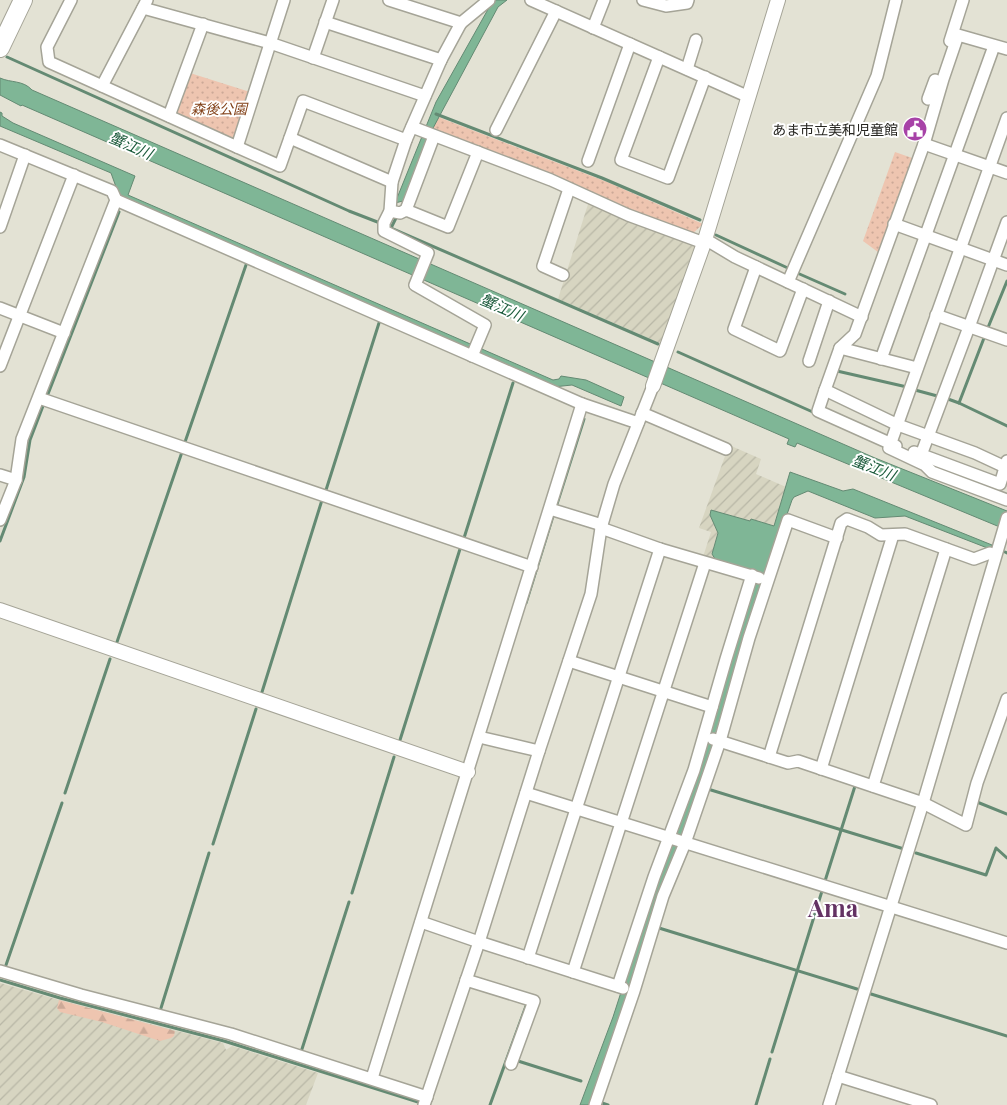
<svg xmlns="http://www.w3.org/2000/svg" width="1007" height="1105" font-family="'Playfair Display','Noto Sans JP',serif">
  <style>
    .industrial { fill: url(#industrial-furrows) }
    .forest { fill: url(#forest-firs) }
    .park { fill: url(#park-dots) }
    .water { fill: #7fb696; stroke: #648a73 }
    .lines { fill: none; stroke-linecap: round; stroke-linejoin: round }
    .stream { stroke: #648a73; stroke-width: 3 }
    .minor-casing { stroke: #a5a497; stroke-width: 14 }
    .tertiary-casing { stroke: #a5a497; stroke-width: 16 }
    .primary-casing { stroke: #a5a497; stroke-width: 20 }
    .minor { stroke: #fff; stroke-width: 11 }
    .tertiary { stroke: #fff; stroke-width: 14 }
    .primary { stroke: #fff; stroke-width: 18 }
    .labels { text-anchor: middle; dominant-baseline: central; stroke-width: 4; stroke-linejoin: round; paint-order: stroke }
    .park-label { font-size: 14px; font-style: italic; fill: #824118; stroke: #fff }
    .poi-label { font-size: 14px; fill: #262520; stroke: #fff; text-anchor: end }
    .water-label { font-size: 15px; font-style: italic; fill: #1c5b3c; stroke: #fff }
    .town-label { font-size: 24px; font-weight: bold; fill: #643263; stroke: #fff }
  </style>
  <defs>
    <pattern id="industrial-furrows" width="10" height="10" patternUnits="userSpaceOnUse" patternTransform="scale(1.25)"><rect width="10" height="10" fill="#d7d5c1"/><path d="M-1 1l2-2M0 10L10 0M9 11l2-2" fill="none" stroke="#b8b7a6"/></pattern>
    <pattern id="forest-firs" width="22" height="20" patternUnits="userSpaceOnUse" patternTransform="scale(1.25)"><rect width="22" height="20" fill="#eec5b0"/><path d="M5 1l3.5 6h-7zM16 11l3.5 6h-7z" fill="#cca997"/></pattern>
    <pattern id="park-dots" width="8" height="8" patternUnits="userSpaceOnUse" patternTransform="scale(1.25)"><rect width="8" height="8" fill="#eec5b0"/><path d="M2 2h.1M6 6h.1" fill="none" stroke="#cca997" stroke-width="1.8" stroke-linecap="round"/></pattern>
  </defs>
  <rect width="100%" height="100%" fill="#e3e2d4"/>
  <g class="industrial">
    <polygon points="589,201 694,243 697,247 662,344 558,299"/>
    <polygon points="729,445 761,459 756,474 786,487 774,526 751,519 750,521 710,515 718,533 712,554 717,562 703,557 711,532 699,528"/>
    <polygon points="0,983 59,1000 223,1043 226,1050 232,1046 318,1073 306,1105 0,1105"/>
  </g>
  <polygon class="forest" points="59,1000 175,1031 174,1036 171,1038 160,1041 102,1022 60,1012 57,1008"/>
  <g class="park">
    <polygon points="190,73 250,92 235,136 230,139 177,116 176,112"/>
    <polygon points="438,117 607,182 703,224 691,235 432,130"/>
    <polygon points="895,152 915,159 882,255 863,241"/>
  </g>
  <g class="water">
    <polygon points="496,0 507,0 498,7 432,130 403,201 395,203 436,102 491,4"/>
    <path d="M0 78C11 83 23 80 32 90L875 458 1007 511V530L797 443 795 447 787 444 789 439 22 105 21 106 0 95Z"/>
    <polygon points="0,112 2,113 2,116 13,123 135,176 128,195 553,380 559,379 561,376 586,380 624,397 621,406 572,385 553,387 120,198 111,173 0,126"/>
    <polygon points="790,472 843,491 853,489 992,545 990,549 905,516 875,518 808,491 794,497 792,500 766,575 717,736 589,1105 580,1105 613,1017 756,574 717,562 712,554 718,533 710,515 711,510 750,521 751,519 774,526"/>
  </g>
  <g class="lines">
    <g class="stream">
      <polyline points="7,57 349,211 380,223"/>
      <polyline points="436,114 602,178 700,220"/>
      <polyline points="386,226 658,344"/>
      <polyline points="391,228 397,216"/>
      <polyline points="716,235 790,269"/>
      <polyline points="795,272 845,294"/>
      <polyline points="987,330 1007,281"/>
      <polyline points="678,352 815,413"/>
      <polyline points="837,371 907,387"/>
      <polyline points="915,390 941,397"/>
      <polyline points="48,394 119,212"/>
      <polyline points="948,399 959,403 1007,426"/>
      <polyline points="959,403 984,338"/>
      <polyline points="185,442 246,265"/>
      <polyline points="326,490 379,323"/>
      <polyline points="557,504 584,419"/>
      <polyline points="464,538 513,383"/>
      <polyline points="0,541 24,477 30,440 43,406"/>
      <polyline points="1005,552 1007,553"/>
      <polyline points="526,603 553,516"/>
      <polyline points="117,642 182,452"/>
      <polyline points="262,692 322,500"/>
      <polyline points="400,740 460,549"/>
      <polyline points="711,790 904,849"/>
      <polyline points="65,793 110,659"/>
      <polyline points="977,802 1007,814"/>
      <polyline points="213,844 256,709"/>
      <polyline points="916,853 986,875 996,848 1007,858"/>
      <polyline points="825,881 855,786"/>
      <polyline points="352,893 394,757"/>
      <polyline points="659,928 857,989"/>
      <polyline points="6,965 62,803"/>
      <polyline points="0,980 60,998 224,1041 418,1102"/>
      <polyline points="871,994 1007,1036"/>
      <polyline points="161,1008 209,853"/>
      <polyline points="302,1049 349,902"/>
      <polyline points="772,1052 822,891"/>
      <polyline points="518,1061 581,1081"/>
      <polyline points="602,1103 608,1105"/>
      <polyline points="490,1105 526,1006"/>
      <polyline points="756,1105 770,1059"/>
    </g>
    <defs>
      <g id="minor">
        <polyline points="71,0 47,47 49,62 237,147 284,0"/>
        <polyline points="389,0 461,23"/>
        <polyline points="531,0 749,97"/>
        <polyline points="643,0 666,6 687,3 688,0"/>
        <polyline points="143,8 270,43 425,96"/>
        <polyline points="325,22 441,60"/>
        <polyline points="593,28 604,0"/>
        <polyline points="950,41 963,0"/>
        <polyline points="659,57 621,160 668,178 705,77"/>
        <polyline points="313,58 333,0"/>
        <polyline points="687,69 696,40"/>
        <polyline points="102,86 147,0"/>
        <polyline points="928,99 935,80"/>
        <polyline points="169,116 203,24"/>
        <polyline points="1007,118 889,448 925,465 932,472 1007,500"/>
        <polyline points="412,127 551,180 628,215 704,243"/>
        <polyline points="496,130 556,11"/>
        <polyline points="290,138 392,182 406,140"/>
        <polyline points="924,144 1007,173"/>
        <polyline points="0,145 112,191 116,200 22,439 16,480 0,520"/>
        <polyline points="237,147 280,166 303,101 406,140 441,60 461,23 489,0"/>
        <polyline points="588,161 630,44"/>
        <polyline points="392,182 390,211 384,223 384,231 428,253 415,285 485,325 472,356"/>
        <polyline points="116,200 582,404 638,423"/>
        <polyline points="406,210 434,136"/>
        <polyline points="390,211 400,213 406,210 448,227 478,152"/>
        <polyline points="894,224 1007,265"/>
        <polyline points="0,227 25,155"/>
        <polyline points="705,239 735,257 862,317"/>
        <polyline points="756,267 734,329 780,351 803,289"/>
        <polyline points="563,275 543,266 569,189"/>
        <polyline points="788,282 877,76 896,0"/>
        <polyline points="0,308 64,333"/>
        <polyline points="936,315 1007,340"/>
        <polyline points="840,348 825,390 898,425 975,453 1005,467"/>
        <polyline points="881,359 994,46"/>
        <polyline points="809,361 829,301"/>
        <polyline points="0,366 74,175"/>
        <polyline points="917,368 840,348 855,334 924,144 943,79 958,35 1007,49"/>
        <polyline points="825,390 818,411 896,446"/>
        <polyline points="39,398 532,567"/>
        <polyline points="642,413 726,449"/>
        <polyline points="914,452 1000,484 1007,461"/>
        <polyline points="921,455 969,327 1007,222"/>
        <polyline points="0,475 16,480"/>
        <polyline points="550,509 602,525"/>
        <polyline points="601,528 660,549 759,578"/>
        <polyline points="569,661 712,707"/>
        <polyline points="479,737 539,751"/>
        <polyline points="713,739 788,763 798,761 923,803 966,825 977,783 1007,699"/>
        <polyline points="769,757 841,523 847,519 868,527 881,535 905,534 974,559 990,553"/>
        <polyline points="821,769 893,535"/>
        <polyline points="873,786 946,549"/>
        <polyline points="526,793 1007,943"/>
        <polyline points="421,922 479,942 623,988"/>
        <polyline points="528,958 660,549"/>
        <polyline points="0,971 81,995 231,1034 427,1097"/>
        <polyline points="573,972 705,563"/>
        <polyline points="466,980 534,1001 511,1064"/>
        <polyline points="618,986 654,877 694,770 726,659 752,575"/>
        <polyline points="838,1076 931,1105"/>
        <polyline points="372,1078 582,404"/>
        <polyline points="424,1105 479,942 539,751 591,594 601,528 614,484 653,386"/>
        <polyline points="595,1105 634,991 663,896 685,843 720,741 749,638 788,520 837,538"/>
        <polyline points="829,1105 923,803 1007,518"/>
      </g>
      <g id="tertiary">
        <polyline points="653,386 704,243 778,0"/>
        <polyline points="0,610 468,772"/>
      </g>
      <polyline id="primary" points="0,48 23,0"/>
    </defs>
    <use href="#minor" class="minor-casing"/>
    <use href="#tertiary" class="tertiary-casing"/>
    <use href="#primary" class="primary-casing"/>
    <use href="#minor" class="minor"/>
    <use href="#tertiary" class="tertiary"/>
    <use href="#primary" class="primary"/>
  </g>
  <defs>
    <symbol id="civic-disc" viewBox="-11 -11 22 22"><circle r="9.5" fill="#a742a7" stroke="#fff"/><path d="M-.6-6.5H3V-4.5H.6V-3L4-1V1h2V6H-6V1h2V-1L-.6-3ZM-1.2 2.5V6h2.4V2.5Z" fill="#fff"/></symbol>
  </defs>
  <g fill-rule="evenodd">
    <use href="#civic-disc" x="901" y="115" width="28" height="28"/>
  </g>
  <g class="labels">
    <g class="park-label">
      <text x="219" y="108">森後公園</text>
    </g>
    <g class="poi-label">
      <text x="898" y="129">あま市立美和児童館</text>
    </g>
    <g class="water-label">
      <text transform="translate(131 145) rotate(24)">蟹江川</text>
      <text transform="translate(502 307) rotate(24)">蟹江川</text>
      <text transform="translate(874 467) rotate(22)">蟹江川</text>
    </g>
    <g class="town-label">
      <text x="833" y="907">Ama</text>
    </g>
  </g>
</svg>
